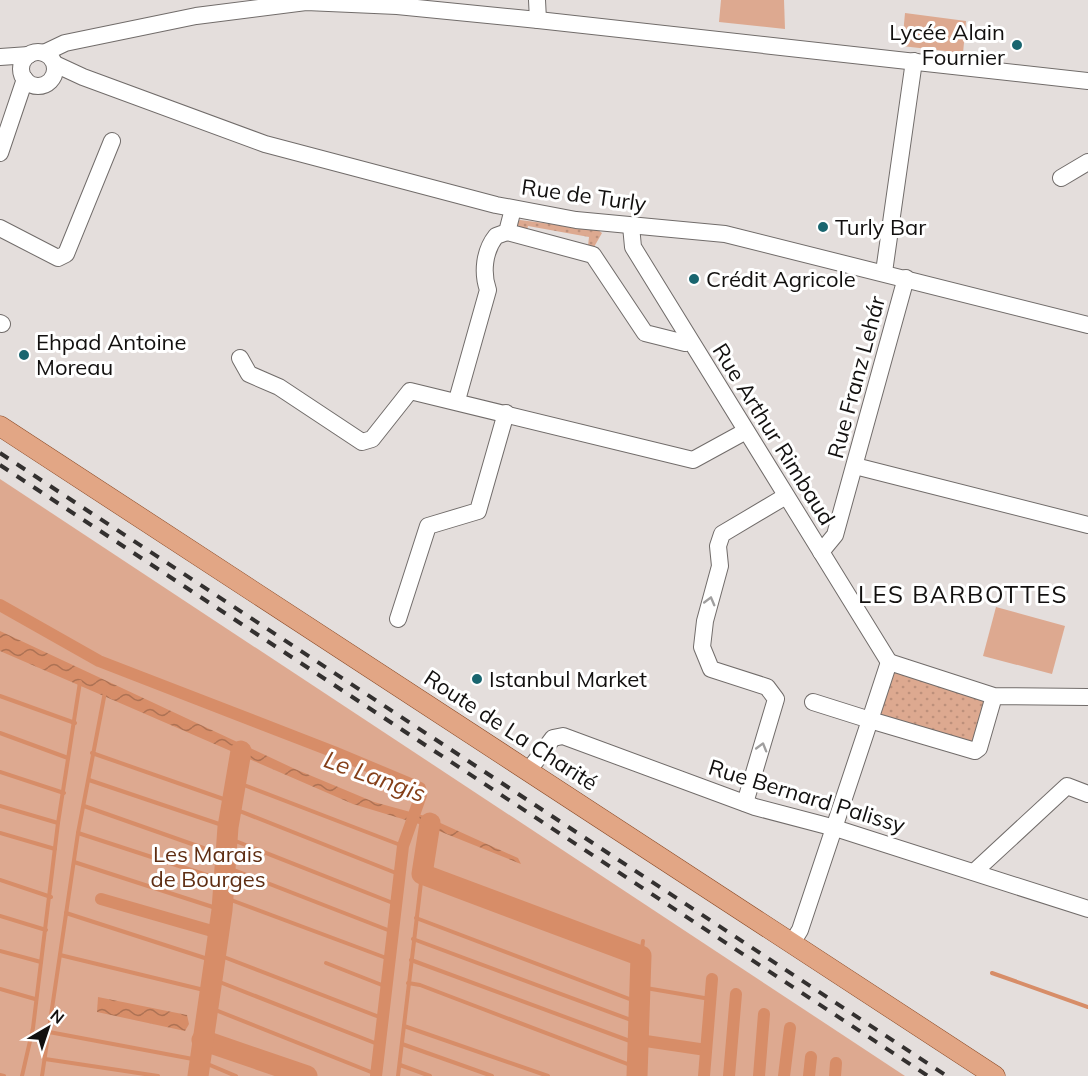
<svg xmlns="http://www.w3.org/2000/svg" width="1088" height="1076" font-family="Mulish,sans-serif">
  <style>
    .grass { fill: url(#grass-dots) }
    .garden { fill: #dda990 }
    .water { fill: url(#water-waves) }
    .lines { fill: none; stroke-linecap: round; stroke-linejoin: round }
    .stream { stroke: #d78d68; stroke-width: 4 }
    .canal { stroke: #d78d68; stroke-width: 12 }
    .river { stroke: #d78d68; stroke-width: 21 }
    .minor-casing { stroke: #716c6a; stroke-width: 18 }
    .major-casing { stroke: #8c4b27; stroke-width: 21 }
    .minor { stroke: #fff; stroke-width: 16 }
    .major { stroke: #e2a685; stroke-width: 20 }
    .rail { stroke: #33302f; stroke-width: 4; stroke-dasharray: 10 10; stroke-linecap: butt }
    .oneway { stroke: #a09f9f }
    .poi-dot { fill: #19656f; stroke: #fff; stroke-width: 2 }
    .labels { text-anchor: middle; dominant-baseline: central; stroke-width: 6; stroke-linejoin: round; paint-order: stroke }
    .poi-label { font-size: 22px; fill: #12100f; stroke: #fff; text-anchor: start }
    .street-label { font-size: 22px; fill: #12100f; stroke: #fff }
    .park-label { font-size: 22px; fill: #5f2e13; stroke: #fff }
    .neighbourhood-label { font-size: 24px; letter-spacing: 1.5px; fill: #12100f; stroke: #fff }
    .water-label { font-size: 24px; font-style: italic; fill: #843f18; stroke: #fff }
  </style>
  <defs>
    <pattern id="grass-dots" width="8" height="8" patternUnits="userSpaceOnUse" patternTransform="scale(1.5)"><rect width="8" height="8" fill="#dda990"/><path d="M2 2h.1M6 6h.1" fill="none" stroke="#bd907b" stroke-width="1.8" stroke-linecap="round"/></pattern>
    <pattern id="water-waves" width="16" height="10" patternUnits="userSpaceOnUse" patternTransform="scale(1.5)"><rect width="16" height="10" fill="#d78d68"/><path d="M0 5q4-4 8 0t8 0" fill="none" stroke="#ad7254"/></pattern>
  </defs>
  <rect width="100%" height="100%" fill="#e4dedc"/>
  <g class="grass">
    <polygon points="520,220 598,230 602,233 594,247 588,246 589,237 528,226 526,234 516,229 516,222"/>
    <polygon points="894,672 985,701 972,744 879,715"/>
  </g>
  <g class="garden">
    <polygon points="721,0 784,0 785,29 719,22"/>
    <polygon points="905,13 966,21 963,53 902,46"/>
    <polygon points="0,479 905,1076 0,1076"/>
    <polygon points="996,607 1065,626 1052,674 983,656"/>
  </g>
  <g class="water">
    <polygon points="0,631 295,769 374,802 425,816 518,858 521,864 429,827 353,804 0,651"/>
    <polygon points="98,997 187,1015 189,1024 185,1031 97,1012"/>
  </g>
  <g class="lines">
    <g class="stream">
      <polyline points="0,696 75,723"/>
      <polyline points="0,733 68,758"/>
      <polyline points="92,753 232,802"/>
      <polyline points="0,772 64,793"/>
      <polyline points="89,780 228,827"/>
      <polyline points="236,782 403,846"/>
      <polyline points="0,806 58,823"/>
      <polyline points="84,806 226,856"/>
      <polyline points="232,808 401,875"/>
      <polyline points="0,833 55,849"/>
      <polyline points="78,833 225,881"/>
      <polyline points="228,838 398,905"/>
      <polyline points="74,862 222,910"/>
      <polyline points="226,867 393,932"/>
      <polyline points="0,880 51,897"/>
      <polyline points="223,897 389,959"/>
      <polyline points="66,913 214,961"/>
      <polyline points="0,916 46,930"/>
      <polyline points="416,918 640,1003"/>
      <polyline points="413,939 639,1023"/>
      <polyline points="0,951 41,962"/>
      <polyline points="216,954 382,1018"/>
      <polyline points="60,955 208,991"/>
      <polyline points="641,956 643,941"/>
      <polyline points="411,960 638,1044"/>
      <polyline points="326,963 387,987"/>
      <polyline points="992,973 1088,1007"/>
      <polyline points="212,979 380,1045"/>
      <polyline points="408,983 420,985 638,1068"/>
      <polyline points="640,987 710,999"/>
      <polyline points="0,989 35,999"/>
      <polyline points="208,1007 376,1074"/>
      <polyline points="404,1026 548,1076"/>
      <polyline points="49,1032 198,1060 236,1076"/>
      <polyline points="402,1044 492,1076"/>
      <polyline points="45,1059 158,1076"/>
      <polyline points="400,1065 430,1076"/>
      <polyline points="0,1075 4,1076"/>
      <polyline points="22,1076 33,1028 58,823 80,682"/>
      <polyline points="42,1076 78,833 105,692"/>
      <polyline points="398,1076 422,874"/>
    </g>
    <g class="canal">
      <polyline points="0,605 99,661 334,752 420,788 421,795 403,846 376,1076"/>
      <polyline points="101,899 219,933"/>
      <polyline points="639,1040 706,1050"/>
      <polyline points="704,1076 712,979"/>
      <polyline points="729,1076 736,994"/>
      <polyline points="759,1076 764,1014"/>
      <polyline points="784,1076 790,1028"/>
      <polyline points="809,1076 811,1057"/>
      <polyline points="835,1076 836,1063"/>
    </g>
    <g class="river">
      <polyline points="430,823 422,874 641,956 637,1076"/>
      <polyline points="202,1040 307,1076"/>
      <polyline points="198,1076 222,910 228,827 241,751"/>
    </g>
    <defs>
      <g id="minor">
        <polyline points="537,0 538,20"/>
        <circle cx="38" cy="69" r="17"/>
        <polyline points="44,53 65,43 196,16 306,2 397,6 538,20 1088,81"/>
        <polyline points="0,57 29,55"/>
        <polyline points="55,64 83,77 265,144 496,205 576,220 725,234 1088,325"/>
        <polyline points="0,153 25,79"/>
        <polyline points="1061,178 1088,162"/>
        <polyline points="631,226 633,247 889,662"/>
        <polyline points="0,228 58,258 66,254 112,141"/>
        <polyline points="507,232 593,255 645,333 685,343 689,341"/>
        <polyline points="884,272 914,61"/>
        <polyline points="0,323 2,324"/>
        <polyline points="240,358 249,374 279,387 362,442 372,439 410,391 693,460 746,431"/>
        <path d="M457 400 488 290C482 273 484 251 496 236L507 232 513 209"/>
        <polyline points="855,466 1088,525"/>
        <polyline points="821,552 835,535 906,278"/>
        <polyline points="398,619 428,526 478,511 506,413"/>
        <polyline points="994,696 979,748 975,751 870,720 889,662 994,696 1088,697"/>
        <polyline points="529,770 553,738 563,736 755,807 835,828 1088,909"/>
        <polyline points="745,803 776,699 767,687 711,669 702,647 705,621 720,566 718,546 722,534 786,496"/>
        <polyline points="974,872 1067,786 1088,794"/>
        <polyline points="792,943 800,930 870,720 813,702"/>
      </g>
      <polyline id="major" points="0,426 995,1076"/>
    </defs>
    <use href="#minor" class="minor-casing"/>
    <use href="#major" class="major-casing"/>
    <use href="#minor" class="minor"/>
    <use href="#major" class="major"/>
    <g class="rail">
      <polyline points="0,453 947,1076"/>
      <polyline points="0,465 928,1076"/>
    </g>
  </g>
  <defs><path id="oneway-chevron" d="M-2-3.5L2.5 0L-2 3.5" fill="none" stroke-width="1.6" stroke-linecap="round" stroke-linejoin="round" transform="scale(1.5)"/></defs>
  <g class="oneway">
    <use href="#oneway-chevron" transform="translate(710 601) rotate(-75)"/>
    <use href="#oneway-chevron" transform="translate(762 747) rotate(-74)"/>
  </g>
  <g class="poi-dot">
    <circle cx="1017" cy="45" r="6"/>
    <circle cx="823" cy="227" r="6"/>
    <circle cx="694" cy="279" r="6"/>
    <circle cx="24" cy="355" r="6"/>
    <circle cx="477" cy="679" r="6"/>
  </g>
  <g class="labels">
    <g class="poi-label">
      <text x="1005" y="32" text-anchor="end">Lycée Alain<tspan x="1005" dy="25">Fournier</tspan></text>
      <text x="835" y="227">Turly Bar</text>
      <text x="706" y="279">Crédit Agricole</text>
      <text x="36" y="342">Ehpad Antoine<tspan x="36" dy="25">Moreau</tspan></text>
      <text x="489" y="679">Istanbul Market</text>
    </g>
    <g class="street-label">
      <text transform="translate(584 195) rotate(8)">Rue de Turly</text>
      <text transform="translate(856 377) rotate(-75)">Rue Franz Lehár</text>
      <text transform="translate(774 434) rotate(58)">Rue Arthur Rimbaud</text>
      <text transform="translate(511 730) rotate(33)">Route de La Charité</text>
      <text transform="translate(807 796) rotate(17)">Rue Bernard Palissy</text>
    </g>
    <g class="park-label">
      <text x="208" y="854">Les Marais<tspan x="208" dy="25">de Bourges</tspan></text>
    </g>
    <g class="neighbourhood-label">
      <text x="963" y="594">LES BARBOTTES</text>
    </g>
    <g class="water-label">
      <text transform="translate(375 776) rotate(20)">Le Langis</text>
    </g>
  </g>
  <g transform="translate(48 1028) rotate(39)" stroke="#ffffff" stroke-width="4.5" paint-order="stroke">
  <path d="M0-4.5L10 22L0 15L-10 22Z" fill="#12100f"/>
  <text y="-9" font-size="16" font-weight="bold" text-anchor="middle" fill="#12100f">N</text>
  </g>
</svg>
